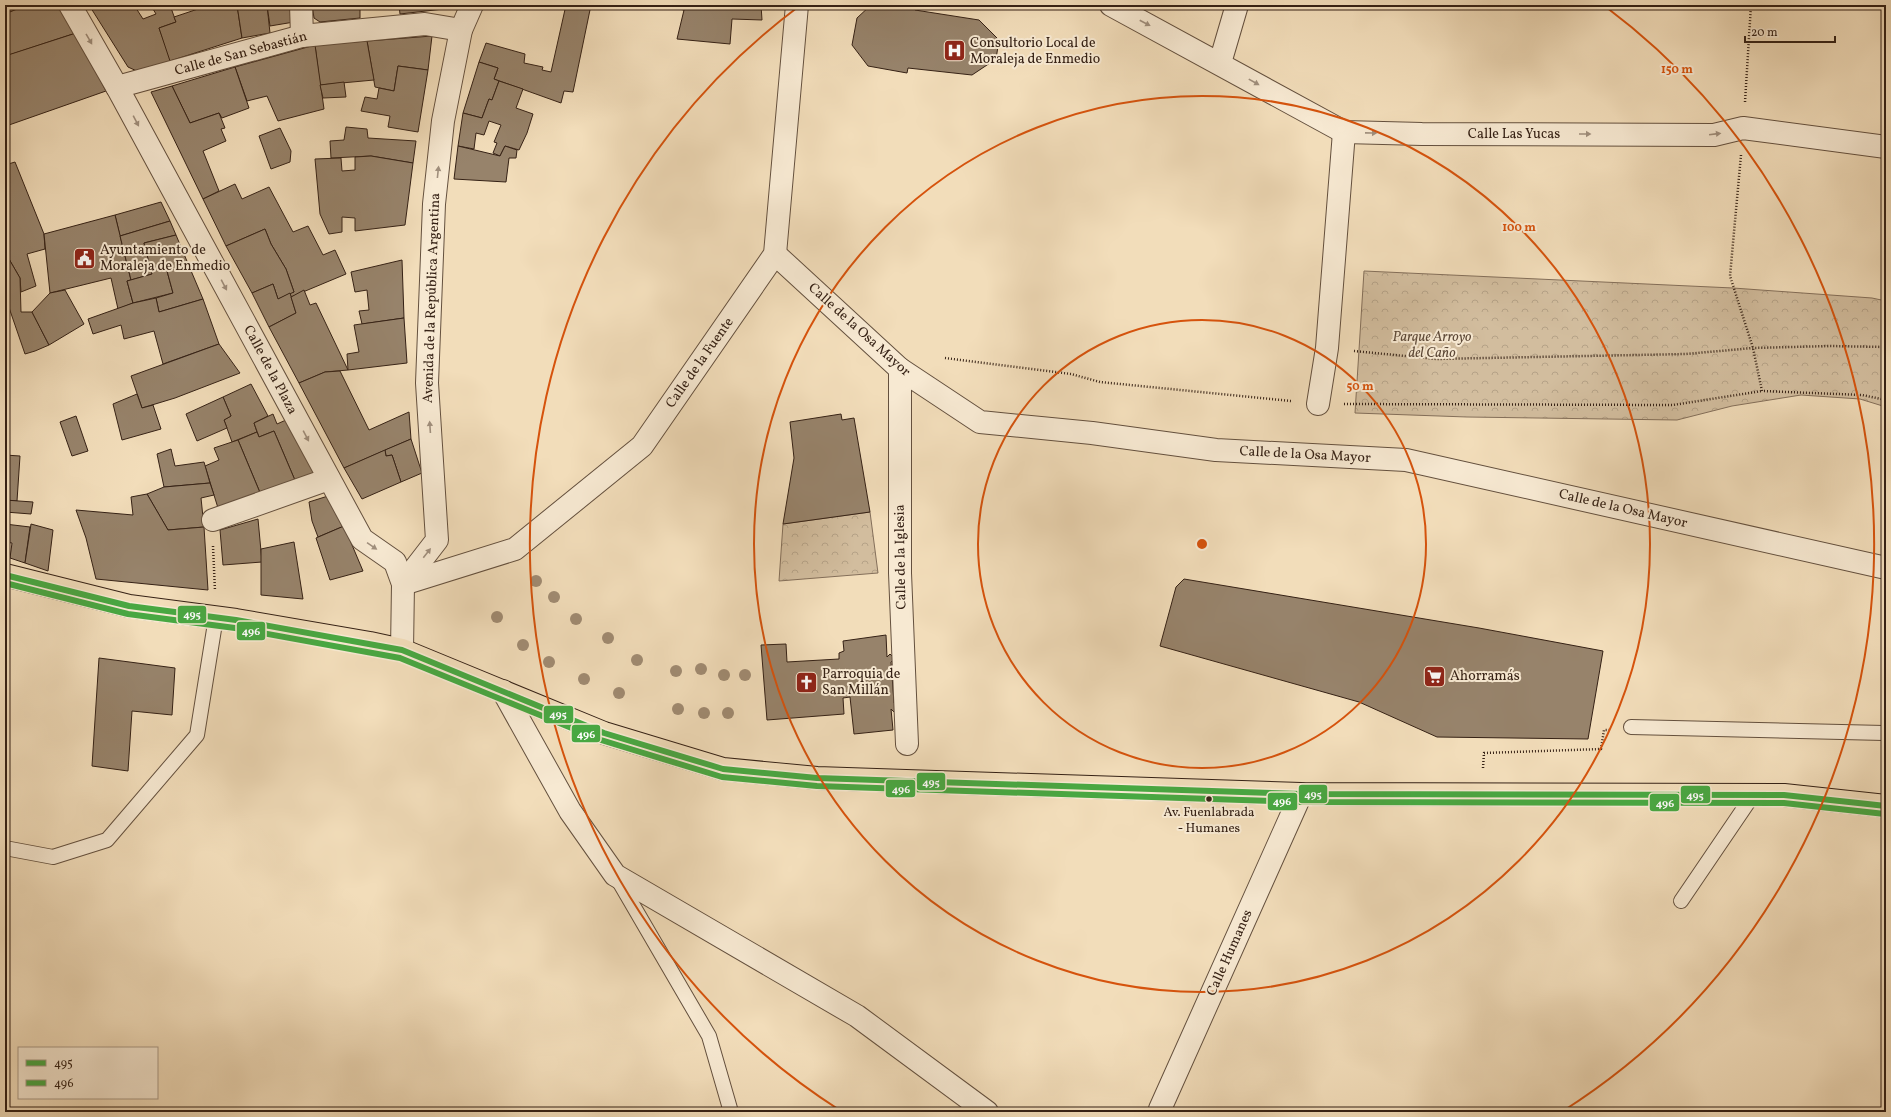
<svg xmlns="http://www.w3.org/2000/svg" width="1891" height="1117" font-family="Vollkorn,serif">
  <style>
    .park { fill: url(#park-crowns); stroke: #846f5a }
    .building { fill: #97836b; stroke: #352115 }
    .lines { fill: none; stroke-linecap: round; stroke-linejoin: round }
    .service-casing { stroke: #64503e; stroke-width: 16 }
    .pedestrian-casing { stroke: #64503e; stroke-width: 24 }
    .minor-casing { stroke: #64503e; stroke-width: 24 }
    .primary-casing { stroke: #352115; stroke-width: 24 }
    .path { stroke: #352115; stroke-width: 2.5; stroke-dasharray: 1 2; stroke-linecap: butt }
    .service { stroke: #f7e9d2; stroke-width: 14 }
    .pedestrian { stroke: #f7e9d2; stroke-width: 22 }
    .minor { stroke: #f7e9d2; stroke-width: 22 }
    .primary { stroke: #f2ddba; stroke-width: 22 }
    .bus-1-casing { stroke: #f7e9d2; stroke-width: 9 }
    .bus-2-casing { stroke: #f7e9d2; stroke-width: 9 }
    .bus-1 { stroke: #48a842; stroke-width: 6 }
    .bus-2 { stroke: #48a842; stroke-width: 6 }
    .tree { fill: #a08b72 }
    .oneway { fill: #a08f7d }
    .ring { fill: none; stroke: #d6530d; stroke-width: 2 }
    .bus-dot { fill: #352115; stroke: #f7e9d2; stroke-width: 1.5 }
    .labels { text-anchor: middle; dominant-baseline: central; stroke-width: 4; stroke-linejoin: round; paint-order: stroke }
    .bus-label { font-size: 13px; fill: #352115; stroke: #f7e9d2 }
    .poi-label { font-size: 14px; fill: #352115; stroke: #f7e9d2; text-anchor: start }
    .street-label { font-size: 14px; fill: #352115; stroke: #f7e9d2 }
    .park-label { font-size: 14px; font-style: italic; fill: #5c4837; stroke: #f7e9d2 }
    .centre { fill: #d6530d; stroke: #f7e9d2; stroke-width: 2 }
    .ring-label { font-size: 12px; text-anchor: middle; font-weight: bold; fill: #d6530d; stroke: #f7e9d2; stroke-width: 4; stroke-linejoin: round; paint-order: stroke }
    .line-badge { stroke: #f7e9d2; stroke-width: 1.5 }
    .badge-label { font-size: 11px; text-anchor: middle; font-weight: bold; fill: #fff }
  </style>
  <defs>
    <pattern id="park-crowns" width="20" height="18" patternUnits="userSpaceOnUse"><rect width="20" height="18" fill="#d2bd9e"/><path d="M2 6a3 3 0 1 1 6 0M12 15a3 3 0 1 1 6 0" fill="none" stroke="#b5a287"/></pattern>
  </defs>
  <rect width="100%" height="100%" fill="#f2ddba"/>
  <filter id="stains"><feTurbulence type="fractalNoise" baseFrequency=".005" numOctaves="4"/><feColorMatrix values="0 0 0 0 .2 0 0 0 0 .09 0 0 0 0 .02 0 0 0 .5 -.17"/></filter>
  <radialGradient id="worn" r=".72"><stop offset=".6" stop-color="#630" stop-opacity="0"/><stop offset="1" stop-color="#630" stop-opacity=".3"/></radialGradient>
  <g class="park">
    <polygon points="1364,271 1733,288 1872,298 1886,301 1886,407 1860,399 1801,395 1732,406 1677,420 1467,417 1355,413"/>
    <polygon points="870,512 878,573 779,581 783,524"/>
  </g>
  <g class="building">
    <polygon points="5,5 27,5 5,14"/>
    <polygon points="27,5 59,5 76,33 9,55 5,45 5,14"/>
    <polygon points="89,5 134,5 143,19 156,14 153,9 163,5 170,5 176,22 159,28 172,63 139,72 128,67"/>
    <polygon points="210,5 237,5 242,38 170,61 159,28 176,22 174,17"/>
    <polygon points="237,5 267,5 270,33 242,38"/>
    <polygon points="267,5 296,5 294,22 270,26"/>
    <polygon points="312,5 360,5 360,18 320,22 314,18"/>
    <polygon points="399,5 453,5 452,8 400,14"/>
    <polygon points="566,5 591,5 573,92 564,91 561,103 494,79 498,68 479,62 486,43 525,54 524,63 543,67 542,70 551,72"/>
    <polygon points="657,5 761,5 762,20 732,19 730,44 677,39 684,10"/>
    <polygon points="871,5 916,6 915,10 979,20 999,40 996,59 972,75 908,68 907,73 868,66 852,45 857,18"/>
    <polygon points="76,33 106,91 9,125 5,115 5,56"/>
    <polygon points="432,36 428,70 398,66 394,91 375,87 367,41"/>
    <polygon points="367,41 374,80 320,85 315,45"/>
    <polygon points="315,45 324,109 278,121 267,96 247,101 235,67"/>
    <polygon points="479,62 498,68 494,79 499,81 492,100 489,99 482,118 463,113"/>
    <polygon points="398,66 428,70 418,132 388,127 390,116 361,111 365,97 377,99 379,88 394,91"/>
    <polygon points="235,67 249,108 222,118 219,113 190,123 172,86"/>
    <polygon points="499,81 523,89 516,108 533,114 527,133 519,150 505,146 500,156 493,153 497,143 494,142 501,125 489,121 484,135 476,133 474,149 458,146 463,113 482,118 489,99 492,100"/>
    <polygon points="344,82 346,97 323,98 320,85"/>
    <polygon points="172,86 190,123 219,113 225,128 221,129 226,141 203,151 219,191 203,199 151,92"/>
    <polygon points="346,127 367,129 368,138 416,141 413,163 371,156 331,158 330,141 344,140"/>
    <polygon points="280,128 291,151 290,162 271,169 259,136"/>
    <polygon points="458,146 500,156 505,146 517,150 516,158 509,158 506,182 454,179"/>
    <polygon points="371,156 413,163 405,225 355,231 355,218 342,217 342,232 329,234 320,214 315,159 341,158 342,171 355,170 355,157"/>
    <polygon points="15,162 44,234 45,249 27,254 36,286 21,292 20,278 9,259 5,260 5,165"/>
    <polygon points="235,184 242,199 269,187 293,232 308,226 323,255 335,250 346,274 291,297 290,293 294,292 286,269 271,244 265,229 226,246 203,199"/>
    <polygon points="161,202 170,221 120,236 115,215"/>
    <polygon points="115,215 131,280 127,281 133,303 118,309 111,278 50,293 44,234"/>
    <polygon points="170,221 176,235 144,243 152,274 131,280 120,236"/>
    <polygon points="265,229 271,244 286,269 294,292 278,299 273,284 252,293 226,246"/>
    <polygon points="176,235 189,266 167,271 173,293 133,303 127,281 152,274 144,243"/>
    <polygon points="9,259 20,278 21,312 32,312 49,345 35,351 25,354 5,296 5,260"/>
    <polygon points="402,260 404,318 362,324 359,311 369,310 367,290 355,292 351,272"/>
    <polygon points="189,266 203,299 159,312 156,298 173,293 167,271"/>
    <polygon points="273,284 278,299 290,293 296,313 269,327 252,293"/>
    <polygon points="65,290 84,324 49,345 32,312 50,293"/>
    <polygon points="304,290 310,305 316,303 348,370 325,372 299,383 269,327 296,313 291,297"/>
    <polygon points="156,298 159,312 203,299 219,344 163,364 154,331 124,339 121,325 93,334 88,319 133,303"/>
    <polygon points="404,318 407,363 348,370 347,354 359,352 354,325"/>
    <polygon points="219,344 240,373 175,398 142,408 131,376"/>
    <polygon points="340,371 369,430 409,412 411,439 344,468 299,383 325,372"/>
    <polygon points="251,384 268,416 254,423 257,432 232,442 224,420 231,416 223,397"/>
    <polygon points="137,394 142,408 153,405 161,429 122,440 113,404"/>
    <polygon points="223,397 231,416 224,420 227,428 197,441 186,414"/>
    <polygon points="273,414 277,424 286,420 319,478 297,485 274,431 259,437 254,423"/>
    <polygon points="841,414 842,420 854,418 870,512 783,524 794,458 790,422"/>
    <polygon points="76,416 88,451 72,456 60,422"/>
    <polygon points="274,431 297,485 261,495 238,440 257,432 259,437"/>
    <polygon points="411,439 422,473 401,482 392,455 386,456 385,450"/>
    <polygon points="238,440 261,495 218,508 205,466 219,460 214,448"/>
    <polygon points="171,449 175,466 204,462 210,483 164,487 157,454"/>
    <polygon points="385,450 386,456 392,455 401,482 362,499 344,468"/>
    <polygon points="5,455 20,456 17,501 5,500"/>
    <polygon points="210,483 214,495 201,498 204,527 168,530 147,494 164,487"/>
    <polygon points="147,494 168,530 204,527 208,590 96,579 86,538 76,510 133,515 131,497"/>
    <polygon points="328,496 344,526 318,537 312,521 309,502"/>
    <polygon points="5,500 33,502 31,514 5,512"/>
    <polygon points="258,519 262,562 223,565 220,530"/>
    <polygon points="5,524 30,527 25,563 10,558 12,543 5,542"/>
    <polygon points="31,524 53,530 48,571 25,563"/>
    <polygon points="344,526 363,571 330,580 316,538"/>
    <polygon points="294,542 303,599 261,595 261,549"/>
    <polygon points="1184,579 1479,628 1603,651 1588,739 1437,737 1359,702 1160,646 1176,587"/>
    <polygon points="886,635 887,657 890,654 895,659 891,662 894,703 899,708 894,712 891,709 893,730 854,734 850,697 843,698 844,714 767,720 761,645 786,644 787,662 839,659 839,653 844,651 843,641"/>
    <polygon points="99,658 175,668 172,715 132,711 128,771 92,766"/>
  </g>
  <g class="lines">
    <defs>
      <g id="service">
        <polyline points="1631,727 1884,733 1886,735"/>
        <polyline points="5,848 53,857 107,840 197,735 216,617"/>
        <polyline points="617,878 709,1036 731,1112"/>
        <polyline points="1681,901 1753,795"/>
      </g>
      <polyline id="pedestrian" points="900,369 900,573 907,744"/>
      <g id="minor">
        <polyline points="70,5 117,87 362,539 395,562 403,584 402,650"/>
        <polyline points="301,5 302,36"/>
        <polyline points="1111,5 1344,132 1422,134 1714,135 1743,128 1886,147"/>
        <polyline points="1220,63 1237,5"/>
        <polyline points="117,87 302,36 425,24 461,30"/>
        <polyline points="775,254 900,369 980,422 1092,433 1216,450 1406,460 1886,568"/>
        <polyline points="1318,404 1327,348 1344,132"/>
        <polyline points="213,520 329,479"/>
        <polyline points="403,584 515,549 642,446 775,254 797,5"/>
        <polyline points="403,584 437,540 427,383 434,204 443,121 461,30 472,5"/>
        <polyline points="503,691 570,811 615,875 857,1016 987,1112"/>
        <polyline points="1160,1109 1301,794"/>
      </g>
      <polyline id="primary" points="5,575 129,606 236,620 370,643 402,650 604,733 723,769 817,778 1301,794 1784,795 1886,806"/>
    </defs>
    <use href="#service" class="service-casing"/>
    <use href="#pedestrian" class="pedestrian-casing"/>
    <use href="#minor" class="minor-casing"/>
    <use href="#primary" class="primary-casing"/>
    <g class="path">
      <polyline points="1745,102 1751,5"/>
      <polyline points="1741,155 1730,276 1753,348 1762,391 1862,395 1886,400"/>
      <polyline points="1354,351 1436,359 1686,354 1753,348 1830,346 1886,347"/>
      <polyline points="945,358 1071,374 1100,382 1291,401"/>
      <polyline points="1344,404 1673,405 1762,391"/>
      <polyline points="213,546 215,591"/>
      <polyline points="1483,768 1484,753 1601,749 1604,730 1609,730"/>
    </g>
    <use href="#service" class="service"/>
    <use href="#pedestrian" class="pedestrian"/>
    <use href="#minor" class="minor"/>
    <use href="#primary" class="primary"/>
    <defs>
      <polyline id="bus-1" points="5,575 129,606 236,620 402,650 604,733 723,769 817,778 1301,794 1784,795 1886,806"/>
      <polyline id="bus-2" points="5,583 128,614 235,628 400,658 601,740 722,777 817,786 1301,802 1784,803 1885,814"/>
    </defs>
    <use href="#bus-1" class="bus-1-casing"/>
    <use href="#bus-2" class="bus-2-casing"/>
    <use href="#bus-1" class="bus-1"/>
    <use href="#bus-2" class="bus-2"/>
  </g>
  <g class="tree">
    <circle cx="536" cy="581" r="6"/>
    <circle cx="554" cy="597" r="6"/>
    <circle cx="497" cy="617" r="6"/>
    <circle cx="576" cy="619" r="6"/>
    <circle cx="608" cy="638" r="6"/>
    <circle cx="523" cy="645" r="6"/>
    <circle cx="637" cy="660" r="6"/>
    <circle cx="549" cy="662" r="6"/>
    <circle cx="701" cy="669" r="6"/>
    <circle cx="676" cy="671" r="6"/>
    <circle cx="724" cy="675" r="6"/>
    <circle cx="745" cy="675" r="6"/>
    <circle cx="584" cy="679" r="6"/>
    <circle cx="619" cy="693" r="6"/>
    <circle cx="678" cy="709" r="6"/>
    <circle cx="704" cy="713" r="6"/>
    <circle cx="728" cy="713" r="6"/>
  </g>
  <defs><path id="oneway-solid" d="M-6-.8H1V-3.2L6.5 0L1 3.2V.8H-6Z"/></defs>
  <g class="oneway">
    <use href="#oneway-solid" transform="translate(1145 23) rotate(28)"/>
    <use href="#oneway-solid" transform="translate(89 39) rotate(60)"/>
    <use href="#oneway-solid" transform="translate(1254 82) rotate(29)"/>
    <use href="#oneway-solid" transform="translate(136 121) rotate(62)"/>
    <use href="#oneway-solid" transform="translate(1371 133) rotate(1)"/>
    <use href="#oneway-solid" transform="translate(1585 134)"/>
    <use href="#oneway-solid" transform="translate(1715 134) rotate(-7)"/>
    <use href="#oneway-solid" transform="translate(438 172) rotate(-84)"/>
    <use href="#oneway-solid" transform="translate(224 285) rotate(62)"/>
    <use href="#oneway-solid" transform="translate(430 427) rotate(-94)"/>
    <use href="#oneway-solid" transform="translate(306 436) rotate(62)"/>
    <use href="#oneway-solid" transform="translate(372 546) rotate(34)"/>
    <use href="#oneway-solid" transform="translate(427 553) rotate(-52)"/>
  </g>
  <g class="ring">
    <circle cx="1202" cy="544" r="224"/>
    <circle cx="1202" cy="544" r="448"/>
    <path d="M841 1111A672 672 0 0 1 798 7M1606 7A672 672 0 0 1 1563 1111"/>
  </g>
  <defs>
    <symbol id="hospital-square" viewBox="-11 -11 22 22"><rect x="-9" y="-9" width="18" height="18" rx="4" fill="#8f2418" stroke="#f7e9d2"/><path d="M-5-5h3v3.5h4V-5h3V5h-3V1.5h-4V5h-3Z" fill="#fff"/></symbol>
    <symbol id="civic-square" viewBox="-11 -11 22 22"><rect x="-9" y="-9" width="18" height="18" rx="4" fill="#8f2418" stroke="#f7e9d2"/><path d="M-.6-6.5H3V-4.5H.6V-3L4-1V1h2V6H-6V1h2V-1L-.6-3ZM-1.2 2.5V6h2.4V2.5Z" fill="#fff"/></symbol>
    <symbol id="supermarket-square" viewBox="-11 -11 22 22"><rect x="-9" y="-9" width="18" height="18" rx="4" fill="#8f2418" stroke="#f7e9d2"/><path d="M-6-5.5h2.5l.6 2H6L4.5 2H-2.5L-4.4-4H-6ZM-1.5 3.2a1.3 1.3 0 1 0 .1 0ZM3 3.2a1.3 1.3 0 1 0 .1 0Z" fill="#fff"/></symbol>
    <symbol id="church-square" viewBox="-11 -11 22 22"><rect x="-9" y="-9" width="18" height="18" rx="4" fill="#8f2418" stroke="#f7e9d2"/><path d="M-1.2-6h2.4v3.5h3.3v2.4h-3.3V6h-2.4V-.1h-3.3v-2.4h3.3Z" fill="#fff"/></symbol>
  </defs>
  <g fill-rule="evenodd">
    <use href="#hospital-square" x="942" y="38" width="25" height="25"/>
    <use href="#civic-square" x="72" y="246" width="25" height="25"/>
    <use href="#supermarket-square" x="1422" y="664" width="25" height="25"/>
    <use href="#church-square" x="794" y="670" width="25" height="25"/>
  </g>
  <circle class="bus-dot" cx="1209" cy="799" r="3.5"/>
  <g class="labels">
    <g class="bus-label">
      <text x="1209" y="813">Av. Fuenlabrada<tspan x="1209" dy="16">- Humanes</tspan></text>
    </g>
    <g class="poi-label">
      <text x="970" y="43">Consultorio Local de<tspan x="970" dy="16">Moraleja de Enmedio</tspan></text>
      <text x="100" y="250">Ayuntamiento de<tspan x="100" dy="16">Moraleja de Enmedio</tspan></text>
      <text x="822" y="674">Parroquia de<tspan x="822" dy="16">San Millán</tspan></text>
      <text x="1450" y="676">Ahorramás</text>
    </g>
    <g class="street-label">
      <text transform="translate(241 54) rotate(-15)">Calle de San Sebastián</text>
      <text x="1514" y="134">Calle Las Yucas</text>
      <text transform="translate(432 298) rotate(-88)">Avenida de la República Argentina</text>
      <text transform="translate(859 330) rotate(42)">Calle de la Osa Mayor</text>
      <text transform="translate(700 363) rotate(-55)">Calle de la Fuente</text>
      <text transform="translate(270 370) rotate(62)">Calle de la Plaza</text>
      <text transform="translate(1305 455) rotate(3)">Calle de la Osa Mayor</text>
      <text transform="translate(1623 509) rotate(13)">Calle de la Osa Mayor</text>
      <text transform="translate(901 557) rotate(-91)">Calle de la Iglesia</text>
      <text transform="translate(1230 953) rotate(-66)">Calle Humanes</text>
    </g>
    <g class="park-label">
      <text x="1432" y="337">Parque Arroyo<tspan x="1432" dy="16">del Caño</tspan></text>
    </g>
  </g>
  <circle cx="1202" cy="544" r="6" class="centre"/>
  <g class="ring-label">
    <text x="1677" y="73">150 m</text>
    <text x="1519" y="231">100 m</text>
    <text x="1360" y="390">50 m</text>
  </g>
  <g class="line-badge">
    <rect x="177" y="605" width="30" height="19" rx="4" fill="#48a842"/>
    <rect x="236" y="621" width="30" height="20" rx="4" fill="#48a842"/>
    <rect x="543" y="705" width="31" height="19" rx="4" fill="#48a842"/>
    <rect x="571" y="724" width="30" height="19" rx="4" fill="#48a842"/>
    <rect x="916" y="772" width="30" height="19" rx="4" fill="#48a842"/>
    <rect x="885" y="779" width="31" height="19" rx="4" fill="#48a842"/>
    <rect x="1298" y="784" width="30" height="20" rx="4" fill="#48a842"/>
    <rect x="1680" y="785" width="31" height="19" rx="4" fill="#48a842"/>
    <rect x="1267" y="792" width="31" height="19" rx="4" fill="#48a842"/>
    <rect x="1649" y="793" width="31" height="19" rx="4" fill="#48a842"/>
  </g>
  <g class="badge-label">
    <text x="192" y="618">495</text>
    <text x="251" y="635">496</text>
    <text x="558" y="718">495</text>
    <text x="586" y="738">496</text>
    <text x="931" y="786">495</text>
    <text x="901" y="793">496</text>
    <text x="1313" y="798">495</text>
    <text x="1695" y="799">495</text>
    <text x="1282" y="805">496</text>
    <text x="1665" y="807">496</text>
  </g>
  <rect width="1891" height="1117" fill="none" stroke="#f2ddba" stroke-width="20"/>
  <rect x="6" y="6" width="1879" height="1105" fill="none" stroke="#352115" stroke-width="2"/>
  <rect x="10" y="10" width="1871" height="1097" fill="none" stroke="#352115"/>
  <rect x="18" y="1047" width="140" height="52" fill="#f7e9d2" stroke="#a99986"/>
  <rect x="26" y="1060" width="20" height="6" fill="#48a842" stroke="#a99986"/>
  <text x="54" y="1067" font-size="12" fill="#352115">495</text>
  <rect x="26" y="1080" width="20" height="6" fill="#48a842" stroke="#a99986"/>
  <text x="54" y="1087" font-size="12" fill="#352115">496</text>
  <path d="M1745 36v6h90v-6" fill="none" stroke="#352115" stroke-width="2"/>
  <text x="1751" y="36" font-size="12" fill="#352115" stroke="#f7e9d2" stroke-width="3" paint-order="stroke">20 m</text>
  <rect width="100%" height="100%" filter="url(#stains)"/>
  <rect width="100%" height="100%" fill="url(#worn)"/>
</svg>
